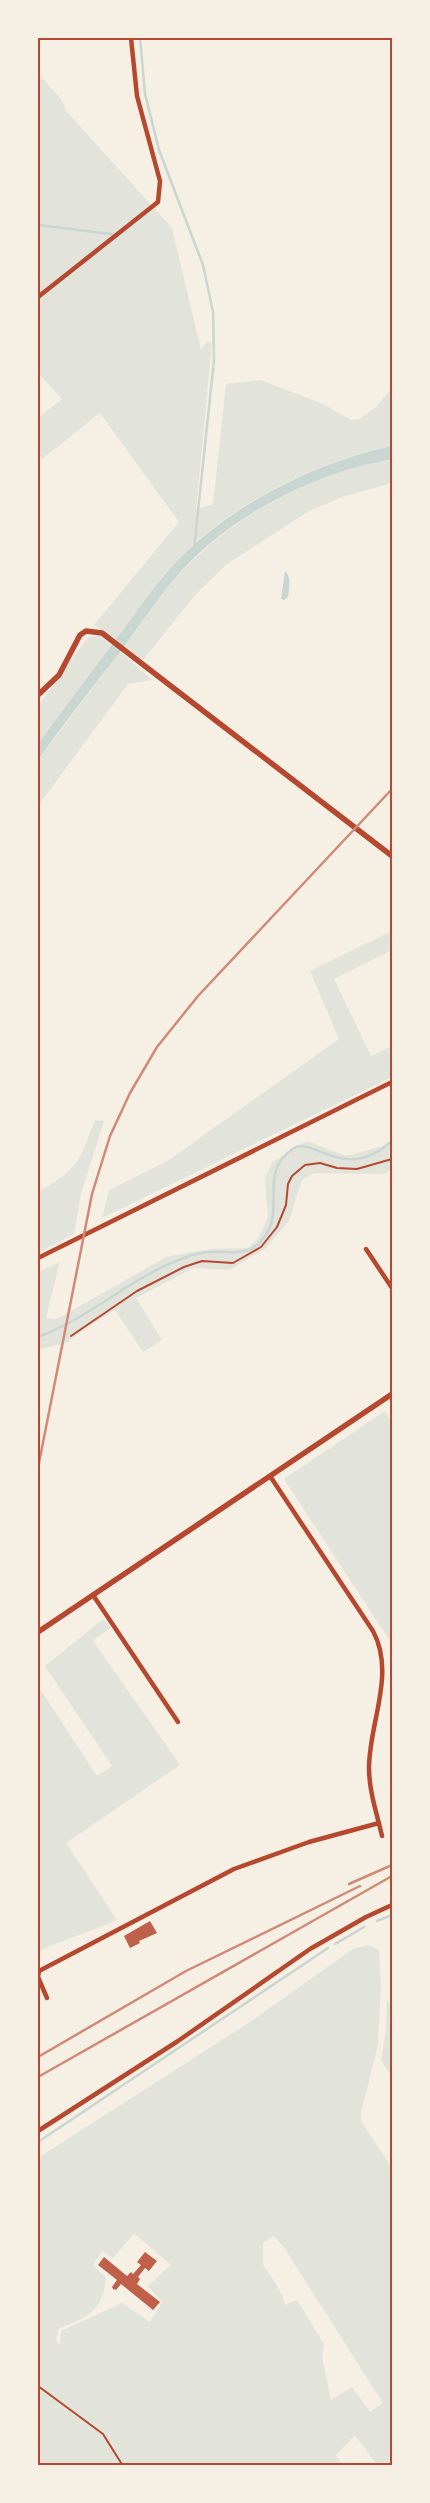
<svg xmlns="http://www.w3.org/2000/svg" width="430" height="2503" font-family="'Alegreya Sans',sans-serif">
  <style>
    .green { fill: #e2e4dc; fill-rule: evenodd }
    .water { fill: #c9d6d2 }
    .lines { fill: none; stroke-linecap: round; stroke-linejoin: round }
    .stream { stroke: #c9d6d2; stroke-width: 2.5 }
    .building { fill: #bf614a }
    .path { stroke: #b5482f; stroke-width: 2 }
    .minor { stroke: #b5482f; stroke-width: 4.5 }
    .tertiary { stroke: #b5482f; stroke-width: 5.5 }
    .rail { stroke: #cf8b77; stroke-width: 2.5 }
    .neatline { fill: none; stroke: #b5482f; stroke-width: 2 }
  </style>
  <rect width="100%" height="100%" fill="#f6efe4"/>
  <g class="green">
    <path d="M38 73 60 98 68 113 172 228 201 350 207 341 212 343 196 510 213 504 226 384 261 380 323 404 351 420 359 419 376 407 392 387V446C317 461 226 506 174 564 153 588 135 614 116 639L94 625 179 522 100 413 42 459 38 455V418L62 399 38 373Z"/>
    <path d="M392 459V483L345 496 309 511 227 564 196 594 143 660 125 646C145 619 164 589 188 565 243 510 317 473 392 459Z"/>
    <polygon points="99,636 111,645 38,744 38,706 85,641 89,637"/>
    <polygon points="120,652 153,680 128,684 38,806 38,760"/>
    <polygon points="392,931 392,950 334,979 371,1056 392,1046 392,1077 102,1218 109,1190 169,1160 339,1039 310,971"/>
    <path d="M95 1120 104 1121 81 1194 74 1234 38 1253V1192C80 1168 78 1163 95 1120Z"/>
    <polygon points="392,1139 392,1170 384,1174 314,1173 302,1180 289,1221 266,1248 229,1270 193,1268 136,1298 162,1340 143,1352 115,1310 87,1327 68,1342 38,1350 38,1272 60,1262 46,1318 57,1319 166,1257 210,1249 247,1248 258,1239 268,1217 265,1178 272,1162 307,1141 346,1156 383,1146"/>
    <polygon points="385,1411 392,1423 392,1644 284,1479"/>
    <polygon points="103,1619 111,1627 93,1641 180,1765 66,1843 117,1920 38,1951 38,1686 97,1776 112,1766 45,1666"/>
    <path d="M369 1945 379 1950 381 1985 378 2045 361 2113V2121L392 2168V2465H377L355 2435 336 2455 342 2465 38 2466V2158L250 2022 353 1949ZM134 2233 171 2265 148 2286 162 2302 150 2322 122 2303 61 2331 60 2343 58 2344 56 2338 59 2329C88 2316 102 2313 106 2278L93 2265 102 2251 113 2258ZM273 2236 283 2246 383 2403 370 2412 352 2387 331 2400 322 2356 324 2344 297 2300 285 2305 282 2294 263 2264V2243Z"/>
    <polygon points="387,2000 392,2008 392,2077 381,2061 386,2030"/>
  </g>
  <g class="water">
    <path d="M392 446V459C317 473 241 510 187 565 162 591 142 623 120 652 92 688 64 723 38 760V744C65 707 92 671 119 635 137 611 155 585 175 563 229 506 315 462 392 446Z"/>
    <path d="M285 571C292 577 289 589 288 597L284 600 281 599Z"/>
  </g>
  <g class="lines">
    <g class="stream">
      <polyline points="140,38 145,94 159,150 203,265 213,312 214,360 194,549"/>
      <polyline points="38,225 111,234"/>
      <path d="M38 1337C90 1318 131 1277 184 1258 193 1254 204 1252 214 1252 233 1251 248 1257 262 1240 288 1211 256 1173 294 1148 313 1136 344 1184 392 1141"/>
      <polyline points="377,1921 392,1915"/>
      <polyline points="335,1944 364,1927"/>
      <polyline points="38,2142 328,1948"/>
    </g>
  </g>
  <g class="building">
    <polygon points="150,1921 157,1933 139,1941 140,1943 130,1948 124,1936"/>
    <polygon points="145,2252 157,2261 149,2271 145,2268 138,2277 140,2279 137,2284 160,2302 153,2310 121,2284 116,2290 113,2289 112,2287 117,2280 98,2265 104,2257 127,2276 131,2272 133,2274 141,2265 137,2262"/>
  </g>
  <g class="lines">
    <g class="path">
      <polyline points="71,1336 137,1291 184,1267 202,1261 233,1263 261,1247 277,1227 286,1205 288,1184 292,1176 305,1165 320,1163 337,1168 357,1169 392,1159"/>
      <polyline points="38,2386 103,2434 123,2466"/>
    </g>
    <g class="minor">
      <polyline points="38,297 158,202 160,181 137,96 131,38"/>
      <polyline points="366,1249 392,1288"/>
      <polyline points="38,1258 392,1082"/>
      <path d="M270 1476 373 1631C396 1674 369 1723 369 1768 369 1791 377 1814 382 1836"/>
      <polyline points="93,1595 178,1722"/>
      <polyline points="47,1998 38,1977 39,1971 234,1869 309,1842 379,1823"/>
      <polyline points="38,2131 178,2041 310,1949 366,1917 392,1905"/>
    </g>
    <g class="tertiary">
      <polyline points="38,695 59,675 80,635 86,631 102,633 392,856"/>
      <polyline points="38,1632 392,1394"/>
    </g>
    <g class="rail">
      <polyline points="38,1468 92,1194 110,1136 130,1093 157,1047 198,996 392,789"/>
      <polyline points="349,1884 392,1865"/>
      <polyline points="38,2057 186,1971 360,1886"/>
      <polyline points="38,2077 392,1876"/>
    </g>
  </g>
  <rect width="430" height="2503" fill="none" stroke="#f6efe4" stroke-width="78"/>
  <rect x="39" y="39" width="352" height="2425" class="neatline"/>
</svg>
